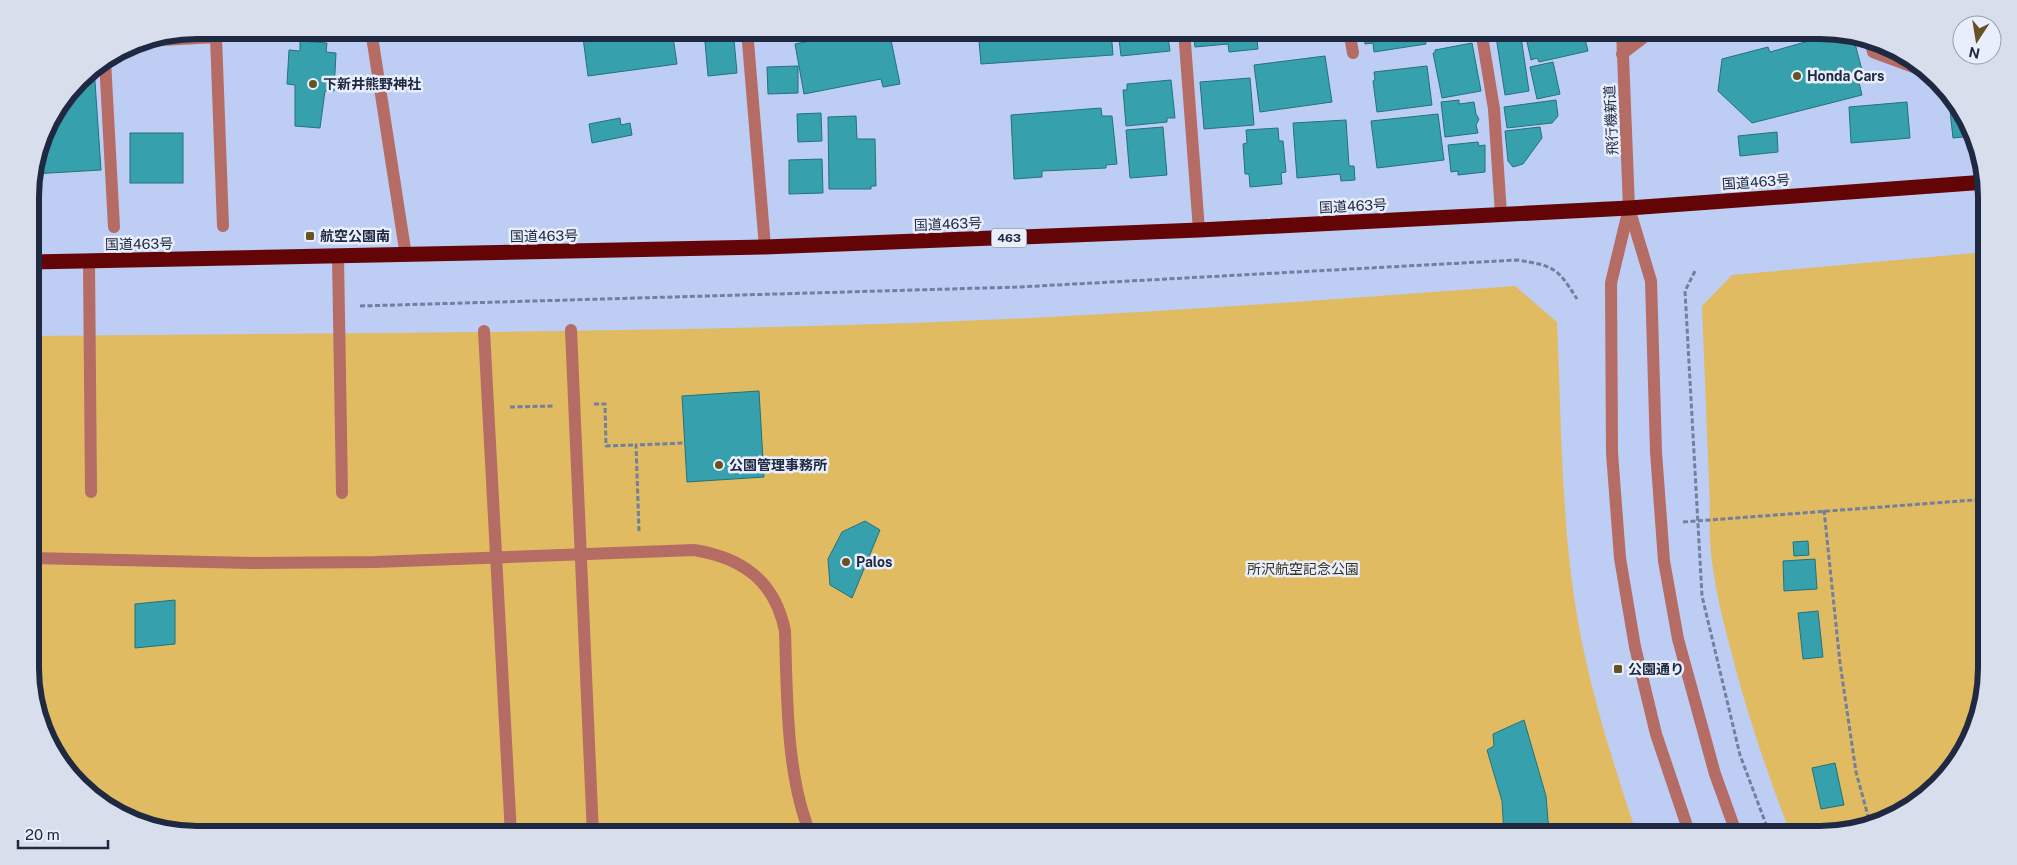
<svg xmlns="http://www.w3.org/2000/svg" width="2017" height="865" font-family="'Public Sans','Noto Sans JP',sans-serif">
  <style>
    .green { fill: #e0bb61 }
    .building { fill: #37a0ad; stroke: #22727c }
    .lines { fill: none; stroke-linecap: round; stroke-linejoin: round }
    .path { stroke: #727f9f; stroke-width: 3; stroke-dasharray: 5 2.5; stroke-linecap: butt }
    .minor { stroke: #b56c64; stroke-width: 12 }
    .highway { stroke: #630407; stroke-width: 15 }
    .poi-dot { fill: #665321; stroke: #e8eefb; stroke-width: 2 }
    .labels { text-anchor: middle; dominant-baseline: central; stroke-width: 5; stroke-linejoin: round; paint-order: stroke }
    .shield { fill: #e8eefb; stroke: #5c647a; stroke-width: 1 }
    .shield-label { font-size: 12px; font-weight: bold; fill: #202942 }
    .poi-label { font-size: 14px; font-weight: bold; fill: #202942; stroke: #e8eefb; text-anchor: start }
    .street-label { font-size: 14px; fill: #202942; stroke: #e8eefb }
    .park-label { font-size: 14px; fill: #38301b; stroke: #e8eefb }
    .rim { fill: none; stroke: #202942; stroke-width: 6 }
  </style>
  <rect width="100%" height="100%" fill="#bdcdf4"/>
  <g class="green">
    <path d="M1986 252 1987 669 1974 732 1922 801 1874 826 1831 835H1791C1767 773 1746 711 1730 647 1718 602 1707 554 1710 508L1702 306 1732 275Z"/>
    <path d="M1515 286 1557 322C1561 413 1561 506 1574 597 1586 679 1611 757 1637 835H196L133 822 65 770 31 691V336C324 333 618 333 912 323 1113 316 1314 301 1515 286Z"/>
  </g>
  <g class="building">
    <polygon points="582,30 672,30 677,64 588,76"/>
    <polygon points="865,30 889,30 900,84 883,87 881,79 804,94 795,44"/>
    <polygon points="978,30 1111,30 1113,55 981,64"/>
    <polygon points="1118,30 1167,30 1170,51 1121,56"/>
    <polygon points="1193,30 1256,30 1258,49 1229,52 1228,44 1195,47"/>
    <polygon points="1260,30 1289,30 1283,31 1284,39 1261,41"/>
    <polygon points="1298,30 1332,30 1332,35 1299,39"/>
    <polygon points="1363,30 1424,30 1426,44 1374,52 1373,43 1365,44"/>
    <polygon points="1495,30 1520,30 1529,91 1505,95"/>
    <polygon points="1539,30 1578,30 1580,40 1585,39 1588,51 1539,62 1537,58 1531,60 1525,33"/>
    <polygon points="1837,33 1853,36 1862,70 1856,70 1862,95 1752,123 1718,91 1722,59 1768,47 1770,52"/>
    <polygon points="731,34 731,40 734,39 737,73 708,76 705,42 707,42 707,37"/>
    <polygon points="300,41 327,43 326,52 336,53 334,91 325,91 320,128 295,126 295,85 287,84 289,50 300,51"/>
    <polygon points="1472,43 1481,91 1442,98 1433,53 1435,53 1435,50"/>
    <polygon points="1325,56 1332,102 1260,112 1254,65"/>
    <polygon points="1553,62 1560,94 1537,99 1530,67"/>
    <polygon points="798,66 798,93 768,94 767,67"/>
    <polygon points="1427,66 1432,105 1377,112 1373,81 1375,80 1374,72"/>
    <polygon points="94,67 101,170 33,174 47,123 86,71"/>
    <polygon points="1250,78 1254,125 1204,129 1200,82"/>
    <polygon points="1171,80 1175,118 1167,118 1167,122 1126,126 1123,90 1127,90 1127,84"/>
    <polygon points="1459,100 1459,104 1474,102 1476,114 1479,119 1476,125 1478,133 1445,137 1441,102"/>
    <polygon points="1556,100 1558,116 1552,123 1507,128 1504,107"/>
    <polygon points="1907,102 1910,138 1851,143 1849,107"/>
    <polygon points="1101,108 1102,116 1112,116 1117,164 1106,165 1106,168 1042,171 1042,177 1014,179 1011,115"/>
    <polygon points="1959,110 1963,137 1953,138 1950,111"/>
    <polygon points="821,113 822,141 798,142 797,114"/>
    <polygon points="1438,114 1444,160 1377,168 1371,121"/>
    <polygon points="856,116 857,139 875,139 876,186 871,186 871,189 829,189 828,117"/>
    <polygon points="620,118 621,125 630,123 632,135 592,143 589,124"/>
    <polygon points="1346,120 1349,166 1354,166 1355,180 1341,181 1340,174 1297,178 1293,123"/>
    <polygon points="1163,127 1167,175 1130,178 1126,130"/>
    <polygon points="1540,127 1542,138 1523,164 1513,167 1508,161 1505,131"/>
    <polygon points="1278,128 1279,141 1283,141 1286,172 1281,173 1282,184 1250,187 1249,174 1245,174 1243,144 1247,143 1246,130"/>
    <polygon points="1777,132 1778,152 1740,156 1738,136"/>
    <rect x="130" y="133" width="53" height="50"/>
    <polygon points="1478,142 1479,146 1485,145 1485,172 1458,175 1458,171 1451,172 1448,145"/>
    <polygon points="822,159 823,193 789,194 789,160"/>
    <polygon points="759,391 764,477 687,482 682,396"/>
    <polygon points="865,521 880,530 852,598 830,585 828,559 842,532"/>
    <polygon points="1808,541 1809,555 1794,556 1793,542"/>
    <polygon points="1815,559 1817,589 1784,591 1783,561"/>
    <polygon points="175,600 175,644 135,648 135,604"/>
    <polygon points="1818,611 1823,657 1803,659 1798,613"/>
    <polygon points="1524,720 1546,796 1549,833 1552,835 1504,835 1502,801 1487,750 1494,746 1493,734"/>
    <polygon points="1835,763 1844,805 1821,809 1812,768"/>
  </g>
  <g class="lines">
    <g class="path">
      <polyline points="1695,271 1685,291 1702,596 1740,755 1770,835"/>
      <path d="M360 306 1019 287 1517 260C1554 266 1557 267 1577 299"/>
      <polyline points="594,404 605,404 606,446 636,445"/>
      <polyline points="510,407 553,406"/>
      <polyline points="1824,510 1840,663 1856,772 1871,827"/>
      <polyline points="1683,522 1987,499"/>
      <polyline points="639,531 636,445 685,443"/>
    </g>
    <g class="minor">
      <polyline points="371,30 406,256"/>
      <polyline points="747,30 765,247"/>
      <polyline points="1184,30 1199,230"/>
      <polyline points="1349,30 1353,53"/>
      <polyline points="1481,30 1494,109 1501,214"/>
      <polyline points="1622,30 1629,208 1611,283 1612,453 1620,558 1635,647 1656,734 1690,835"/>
      <polyline points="1870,40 1873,52 1919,69"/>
      <polyline points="143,41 216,37 223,226"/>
      <polyline points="1622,54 1643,38 1649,30"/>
      <polyline points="105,60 114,227"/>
      <polyline points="1629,208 1651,281 1656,452 1664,561 1678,639 1715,774 1737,835"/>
      <polyline points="338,257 342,493"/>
      <polyline points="89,262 91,492"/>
      <polyline points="571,330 593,835"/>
      <polyline points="484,331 511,835"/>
      <path d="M31 558 252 563 375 562 694 550C743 558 775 581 785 631 787 694 786 778 811 835"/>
    </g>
    <polyline class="highway" points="31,262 765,247 1199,230 1629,208 1986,182"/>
  </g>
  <g class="poi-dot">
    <circle cx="1797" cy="76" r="5"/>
    <circle cx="313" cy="84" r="5"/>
    <rect x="305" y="231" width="10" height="10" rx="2.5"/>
    <circle cx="719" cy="465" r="5"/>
    <circle cx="846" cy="562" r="5"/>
    <rect x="1613" y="664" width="10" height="10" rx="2.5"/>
  </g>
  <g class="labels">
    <rect class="shield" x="991.5" y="228.5" width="35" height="19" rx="4"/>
    <g class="shield-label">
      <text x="1009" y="238">463</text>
    </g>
    <g class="poi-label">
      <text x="1807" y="76">Honda Cars</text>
      <text x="323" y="84">下新井熊野神社</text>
      <text x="320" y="236">航空公園南</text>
      <text x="729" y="465">公園管理事務所</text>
      <text x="856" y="562">Palos</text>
      <text x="1628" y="669">公園通り</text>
    </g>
    <g class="street-label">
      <text transform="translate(1611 120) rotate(-93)">飛行機新道</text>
      <text transform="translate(1756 182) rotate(-4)">国道463号</text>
      <text transform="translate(1353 206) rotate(-3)">国道463号</text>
      <text transform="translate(948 224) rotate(-2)">国道463号</text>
      <text transform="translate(544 236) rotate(-1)">国道463号</text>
      <text transform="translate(139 244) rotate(-1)">国道463号</text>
    </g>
    <g class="park-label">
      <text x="1303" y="569">所沢航空記念公園</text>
    </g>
  </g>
  <path d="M0 0H2017V865H0ZM197 39H1820A158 158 0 0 1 1978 197V668A158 158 0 0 1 1820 826H197A158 158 0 0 1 39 668V197A158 158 0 0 1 197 39Z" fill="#d8deec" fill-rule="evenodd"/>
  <path class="rim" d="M197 39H1820A158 158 0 0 1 1978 197V668A158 158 0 0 1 1820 826H197A158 158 0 0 1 39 668V197A158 158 0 0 1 197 39Z"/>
  <g transform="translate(1977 40) rotate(192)"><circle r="24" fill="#e8eefb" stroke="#989fb1"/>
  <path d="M0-4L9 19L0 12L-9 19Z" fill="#665321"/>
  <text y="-8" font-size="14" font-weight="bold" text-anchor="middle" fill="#202942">N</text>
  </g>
  <path d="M18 840v8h90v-8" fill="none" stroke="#202942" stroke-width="2.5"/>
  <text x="25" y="840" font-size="15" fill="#202942" stroke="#e8eefb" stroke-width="4" paint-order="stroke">20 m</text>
</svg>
